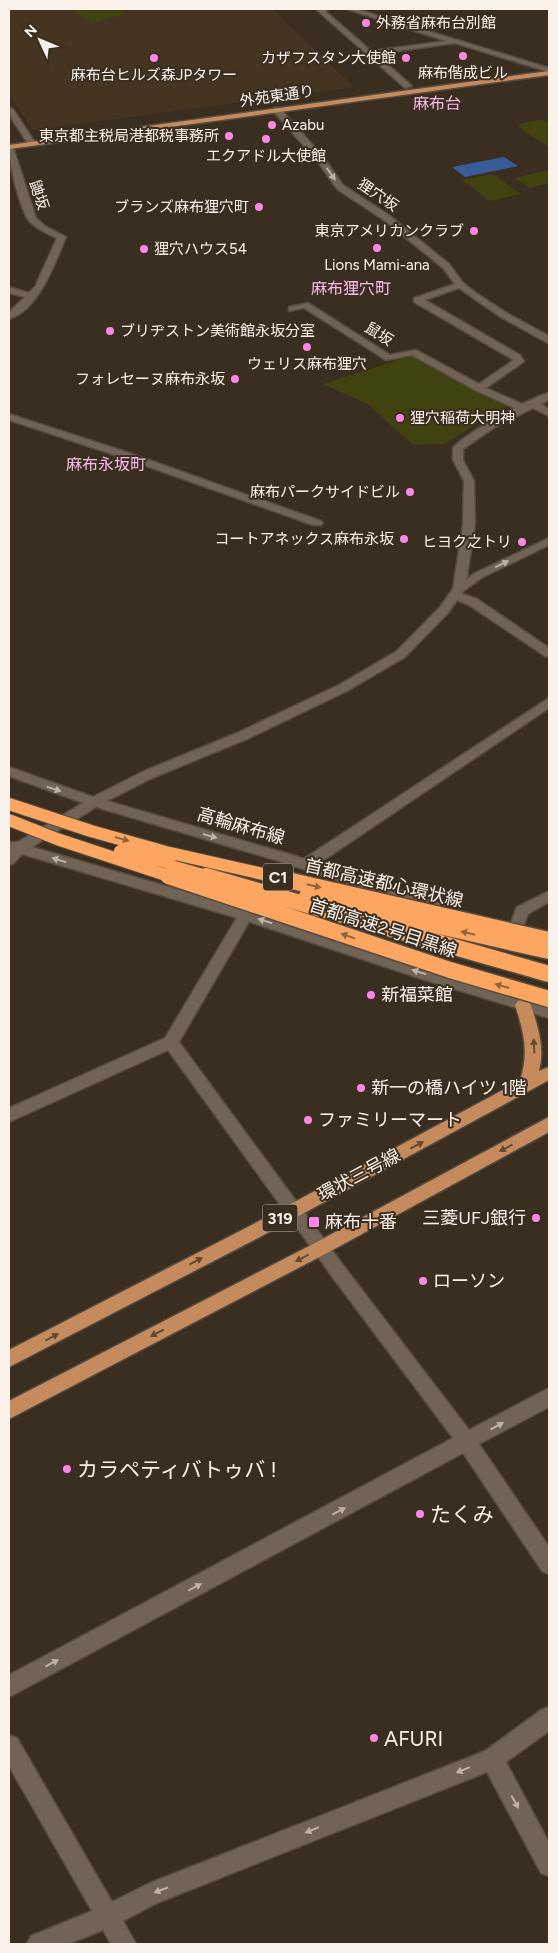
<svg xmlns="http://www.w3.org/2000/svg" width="558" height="1953" font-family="Figtree,'Noto Sans JP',sans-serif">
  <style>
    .built { fill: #453422 }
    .green { fill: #404210 }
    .water { fill: #395c98 }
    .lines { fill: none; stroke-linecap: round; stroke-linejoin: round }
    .street-casing { stroke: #554b40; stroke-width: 3 }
    .secondary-casing { stroke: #554b40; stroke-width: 3 }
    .primary-casing { stroke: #554b40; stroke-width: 3 }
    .street { fill: #716355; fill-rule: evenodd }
    .secondary { fill: #716355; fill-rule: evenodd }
    .primary { fill: #c58b5c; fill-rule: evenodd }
    .highway-bridge-far1-casing { stroke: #554b40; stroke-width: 14; stroke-linecap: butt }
    .highway-bridge-casing { stroke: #554b40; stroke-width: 19; stroke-linecap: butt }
    .highway-bridge-far1 { stroke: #fda661; stroke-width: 12 }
    .highway-bridge { stroke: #fda661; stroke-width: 16 }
    .oneway { fill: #bdb2a8 }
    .oneway2 { fill: #92643e }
    .oneway3 { fill: #644a33 }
    .poi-dot { fill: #fb87e6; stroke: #3a2e21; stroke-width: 2 }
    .labels { text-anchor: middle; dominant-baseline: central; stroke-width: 4; stroke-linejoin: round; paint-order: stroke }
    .far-poi-label { font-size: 15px; fill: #fbf3eb; stroke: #3a2e21; text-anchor: end }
    .far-street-label { font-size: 15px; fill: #fbf3eb; stroke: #3a2e21 }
    .far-quarter-label { font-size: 16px; fill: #fbb9ec; stroke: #3a2e21 }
    .far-neighbourhood-label { font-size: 16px; fill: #fbb9ec; stroke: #3a2e21 }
    .shield { fill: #3a2e21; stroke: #c1b8ae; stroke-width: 1 }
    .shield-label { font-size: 16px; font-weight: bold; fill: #fbf3eb }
    .street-label { font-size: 18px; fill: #fbf3eb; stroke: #3a2e21 }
    .poi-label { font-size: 18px; fill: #fbf3eb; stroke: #3a2e21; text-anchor: start }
    .near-poi-label { font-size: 21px; fill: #fbf3eb; stroke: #3a2e21; text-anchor: start }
  </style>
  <rect width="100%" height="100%" fill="#3a2e21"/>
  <polygon class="built" points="9,9 272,9 354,87 33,130 9,95"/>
  <g class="green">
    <polygon points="65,9 128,9 121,11 125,12 122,15 92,23 78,13"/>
    <polygon points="541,120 549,121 549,149 548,146 527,134 518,126 522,123"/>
    <polygon points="549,170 549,183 530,188 514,178"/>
    <polygon points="492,174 521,194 490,201 462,180"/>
    <polygon points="411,356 508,405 444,444 413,445 368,404 323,384"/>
  </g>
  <polygon class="water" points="504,157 518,166 465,177 452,167"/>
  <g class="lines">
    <defs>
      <g id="street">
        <polygon points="317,9 328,9 325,11 371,51 446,41 347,9 356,9 549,68 549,72 455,43 376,54 412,86 405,88 318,11"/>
        <polygon points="274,108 280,108 324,158 343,185 390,216 449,264 463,283 476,293 505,312 549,336 549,343 546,342 499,316 459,288 425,300 520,355 524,361 522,363 486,388 527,406 527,410 519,410 475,390 412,355 386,360 304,308 289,311 289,307 308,303 390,355 416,350 479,384 514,360 414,302 414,298 455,284 443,268 384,220 337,189 318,162 274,112"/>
        <path d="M9 145 13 147 36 218 45 226 66 237C55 263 39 310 9 319V312L25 297 9 293V287L29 293 35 287 57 238C48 234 38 230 30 222 20 211 8 160 9 145Z"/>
        <polygon points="9,414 129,453 321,521 323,523 321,525 313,525 121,457 9,420"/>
        <polygon points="549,538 549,545 483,577 463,591 455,591 453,589 475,573"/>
        <polygon points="454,591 477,599 549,648 549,657 545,656 469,605 450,597 448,595"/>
        <polygon points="549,698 549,708 312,868 302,868 300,864 302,860"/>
        <polygon points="549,891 549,902 528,914 519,938 514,939 509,938 507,934 517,907"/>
        <polygon points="246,910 251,911 253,915 179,1042 346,1269 469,1430 549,1388 549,1407 479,1444 549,1547 549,1574 542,1571 463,1453 9,1697 9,1675 453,1438 334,1279 168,1050 9,1122 9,1108 165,1038 241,911"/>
        <polygon points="549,1707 549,1731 506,1762 549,1843 549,1876 541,1873 487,1772 157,1903 123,1921 136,1944 111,1944 103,1930 68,1944 27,1944 31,1936 92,1911 9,1766 9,1735 17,1738 112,1902 150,1883 485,1751 541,1710"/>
      </g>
      <g id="secondary">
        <polygon points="9,107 13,109 36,144 35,146 28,144 9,114"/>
        <path d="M549 393V400L541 404 549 409V416L533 408 495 427 463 449V460L474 481 475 524 465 589 448 613 405 657 347 691 247 739 152 778 107 801 292 855 443 904 445 908 443 912 438 913 433 912 282 862 96 807 32 847 251 911 430 970 549 1006V1018L422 979 241 919 22 854 14 863 9 865V842H18L83 803 9 776V767L93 797 142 772 237 733 339 685 397 651 440 607 453 589 463 524 464 481 453 460V448C467 432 529 398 549 393Z"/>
      </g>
      <g id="primary">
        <polygon points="549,71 549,75 9,149 9,145"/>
        <path d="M523 999 528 1001 531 1005C538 1028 545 1047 539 1071L549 1067V1080L258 1238 9 1367V1350L246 1228 520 1081C529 1053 524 1032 515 1005L518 1001Z"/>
        <polygon points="549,1117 549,1132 327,1253 9,1419 9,1401 315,1243"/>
      </g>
    </defs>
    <use href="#street" class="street-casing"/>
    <use href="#secondary" class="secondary-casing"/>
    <use href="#primary" class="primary-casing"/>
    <use href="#street" class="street"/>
    <use href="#secondary" class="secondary"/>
    <use href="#primary" class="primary"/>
    <defs>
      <g id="highway-bridge-far1">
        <polyline points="9,804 91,831 166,852 276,877"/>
        <polyline points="9,820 57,839 172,877"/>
        <polyline points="120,851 170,863"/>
        <polyline points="171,866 210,877"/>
      </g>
      <g id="highway-bridge">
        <polyline points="168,876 450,970 549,999"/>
        <polyline points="206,876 549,974"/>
        <polyline points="270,876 549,940"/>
        <polyline points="307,896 549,951"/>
      </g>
    </defs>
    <use href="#highway-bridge-far1" class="highway-bridge-far1-casing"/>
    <use href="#highway-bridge" class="highway-bridge-casing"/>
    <use href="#highway-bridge-far1" class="highway-bridge-far1"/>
    <use href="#highway-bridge" class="highway-bridge"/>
  </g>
  <defs><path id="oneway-solid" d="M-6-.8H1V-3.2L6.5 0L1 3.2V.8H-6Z" transform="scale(1.25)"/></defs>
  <g class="oneway">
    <use href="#oneway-solid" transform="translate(331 174) rotate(55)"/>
    <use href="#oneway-solid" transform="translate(502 564) rotate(-26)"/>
    <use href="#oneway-solid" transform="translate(54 789) rotate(18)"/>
    <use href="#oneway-solid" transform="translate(210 836) rotate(16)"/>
    <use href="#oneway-solid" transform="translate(59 860) rotate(-163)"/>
    <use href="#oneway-solid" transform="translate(265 921) rotate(-162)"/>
    <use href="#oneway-solid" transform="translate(419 972) rotate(-162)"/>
    <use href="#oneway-solid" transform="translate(497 1426) rotate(-29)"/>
    <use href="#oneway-solid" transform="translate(339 1511) rotate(-28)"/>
    <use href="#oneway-solid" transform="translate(195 1587) rotate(-28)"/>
    <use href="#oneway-solid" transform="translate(52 1663) rotate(-28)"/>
    <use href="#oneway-solid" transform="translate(463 1770) rotate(158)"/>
    <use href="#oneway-solid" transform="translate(515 1802) rotate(61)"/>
    <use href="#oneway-solid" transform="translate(312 1830) rotate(158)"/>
    <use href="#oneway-solid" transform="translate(161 1890) rotate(159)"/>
  </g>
  <g class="oneway2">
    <use href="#oneway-solid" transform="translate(122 839) rotate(16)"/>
    <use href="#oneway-solid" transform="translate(314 886) rotate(13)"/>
    <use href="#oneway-solid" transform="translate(468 933) rotate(-167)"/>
    <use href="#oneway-solid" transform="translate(348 936) rotate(-161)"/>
    <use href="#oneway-solid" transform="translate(502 986) rotate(-164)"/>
  </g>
  <g class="oneway3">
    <use href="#oneway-solid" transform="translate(534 1046) rotate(-93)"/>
    <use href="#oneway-solid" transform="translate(417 1145) rotate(-28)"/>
    <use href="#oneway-solid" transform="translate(506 1148) rotate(152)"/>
    <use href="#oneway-solid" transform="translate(302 1258) rotate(153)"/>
    <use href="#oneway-solid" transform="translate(196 1261) rotate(-28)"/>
    <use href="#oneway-solid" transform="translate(157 1333) rotate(153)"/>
    <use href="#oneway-solid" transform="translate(52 1337) rotate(-28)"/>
  </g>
  <g class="poi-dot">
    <circle cx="366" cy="23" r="5"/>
    <circle cx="463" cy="56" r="5"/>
    <circle cx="154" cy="58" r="5"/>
    <circle cx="406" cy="58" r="5"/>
    <circle cx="272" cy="125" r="5"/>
    <circle cx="229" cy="136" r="5"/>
    <circle cx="266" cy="139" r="5"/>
    <circle cx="259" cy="207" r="5"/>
    <circle cx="474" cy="231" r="5"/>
    <circle cx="377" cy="248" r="5"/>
    <circle cx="144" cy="249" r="5"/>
    <circle cx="110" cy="331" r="5"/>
    <circle cx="307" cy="347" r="5"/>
    <circle cx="235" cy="379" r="5"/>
    <circle cx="400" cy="418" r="5"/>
    <circle cx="410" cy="492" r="5"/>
    <circle cx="404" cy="539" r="5"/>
    <circle cx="522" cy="542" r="5"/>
    <circle cx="371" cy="995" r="5"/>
    <circle cx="361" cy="1088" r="5"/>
    <circle cx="308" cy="1120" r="5"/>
    <circle cx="536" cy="1218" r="5"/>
    <rect x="308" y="1216" width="12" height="12" rx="2.5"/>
    <circle cx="423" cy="1281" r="5"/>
    <circle cx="67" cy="1469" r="5"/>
    <circle cx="420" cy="1514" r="5"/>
    <circle cx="374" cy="1738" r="5"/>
  </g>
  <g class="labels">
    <g class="far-poi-label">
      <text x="376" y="23" text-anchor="start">外務省麻布台別館</text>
      <text x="396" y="58">カザフスタン大使館</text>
      <text x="463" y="73" text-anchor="middle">麻布偕成ビル</text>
      <text x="154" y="75" text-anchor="middle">麻布台ヒルズ森JPタワー</text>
      <text x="282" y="125" text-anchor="start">Azabu</text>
      <text x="219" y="136">東京都主税局港都税事務所</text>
      <text x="266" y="156" text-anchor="middle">エクアドル大使館</text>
      <text x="249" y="207">ブランズ麻布狸穴町</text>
      <text x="464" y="231">東京アメリカンクラブ</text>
      <text x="154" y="249" text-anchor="start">狸穴ハウス54</text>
      <text x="377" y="265" text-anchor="middle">Lions Mami-ana</text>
      <text x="120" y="331" text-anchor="start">ブリヂストン美術館永坂分室</text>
      <text x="307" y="364" text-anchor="middle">ウェリス麻布狸穴</text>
      <text x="225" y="379">フォレセーヌ麻布永坂</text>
      <text x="410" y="418" text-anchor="start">狸穴稲荷大明神</text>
      <text x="400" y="492">麻布パークサイドビル</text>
      <text x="394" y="539">コートアネックス麻布永坂</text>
      <text x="512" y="542">ヒヨク之トリ</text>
    </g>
    <g class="far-street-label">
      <text transform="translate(277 96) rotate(-8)">外苑東通り</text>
      <text transform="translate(39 195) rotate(71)">鼬坂</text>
      <text transform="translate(378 195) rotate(34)">狸穴坂</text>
      <text transform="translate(379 334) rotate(32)">鼠坂</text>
    </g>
    <g class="far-quarter-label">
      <text x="437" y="103">麻布台</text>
    </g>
    <g class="far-neighbourhood-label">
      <text x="351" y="288">麻布狸穴町</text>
      <text x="106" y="464">麻布永坂町</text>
    </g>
    <g class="shield">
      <rect x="263" y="863.5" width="30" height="27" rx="4"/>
      <rect x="262.5" y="1204.5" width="35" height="27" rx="4"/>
    </g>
    <g class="shield-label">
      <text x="278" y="877">C1</text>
      <text x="280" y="1218">319</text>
    </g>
    <g class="street-label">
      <text transform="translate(241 826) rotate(16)">高輪麻布線</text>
      <text transform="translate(384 883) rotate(13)">首都高速都心環状線</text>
      <text transform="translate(383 928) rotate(18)">首都高速2号目黒線</text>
      <text transform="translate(359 1175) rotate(-28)">環状三号線</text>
    </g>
    <g class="poi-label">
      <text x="381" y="995">新福菜館</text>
      <text x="371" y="1088">新一の橋ハイツ 1階</text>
      <text x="318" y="1120">ファミリーマート</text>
      <text x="526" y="1218" text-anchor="end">三菱UFJ銀行</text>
      <text x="325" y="1222">麻布十番</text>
      <text x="433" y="1281">ローソン</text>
    </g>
    <g class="near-poi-label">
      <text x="77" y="1469">カラペティバトゥバ !</text>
      <text x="430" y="1514">たくみ</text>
      <text x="384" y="1738">AFURI</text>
    </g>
  </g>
  <rect width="558" height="1953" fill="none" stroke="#fbf3eb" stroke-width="20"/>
  <g transform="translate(40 40) rotate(314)" stroke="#3a2e21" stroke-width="4" paint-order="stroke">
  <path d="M0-4L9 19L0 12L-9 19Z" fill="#fbf3eb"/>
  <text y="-8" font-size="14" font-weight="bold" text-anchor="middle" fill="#fbf3eb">N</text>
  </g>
</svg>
